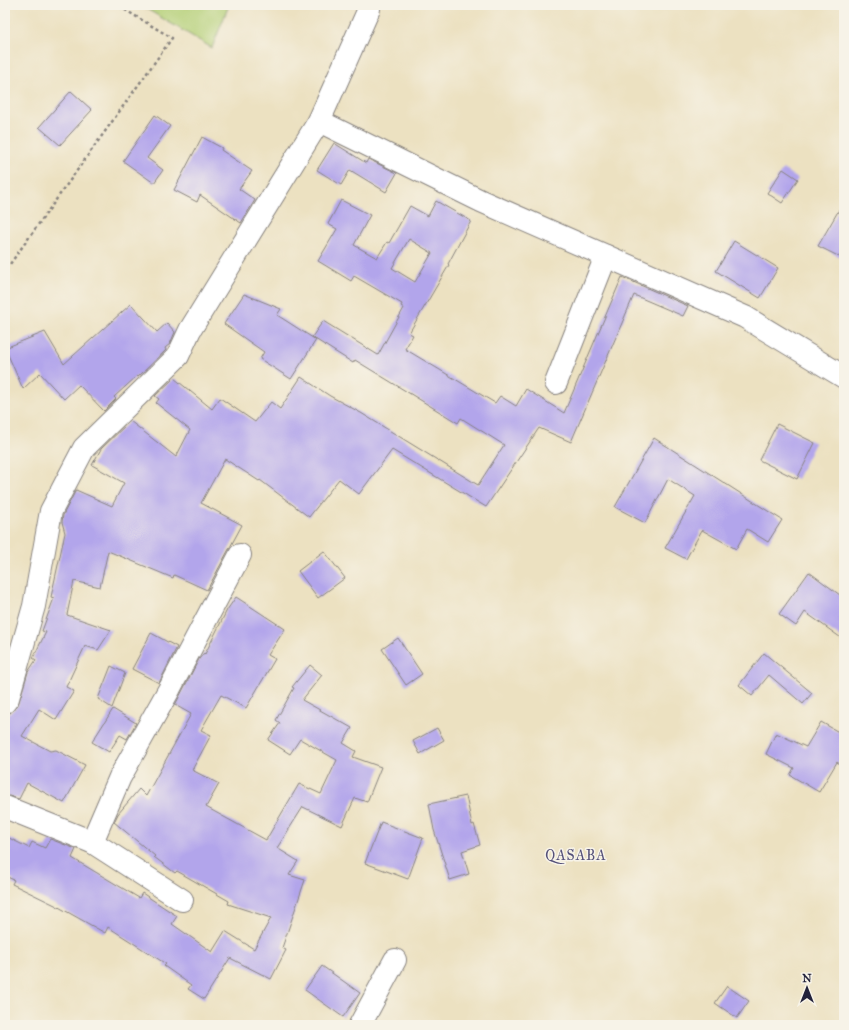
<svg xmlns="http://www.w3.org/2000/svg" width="849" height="1030" font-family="'IM FELL Great Primer',serif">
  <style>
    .green { fill: #b3cf75; stroke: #6a7858 }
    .building { fill: #b2a5eb; fill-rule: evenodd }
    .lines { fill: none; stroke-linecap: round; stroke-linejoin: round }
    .minor-casing { stroke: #87827e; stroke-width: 24 }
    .path { stroke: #87827e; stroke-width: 2.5; stroke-dasharray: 3 3; stroke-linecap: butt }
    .minor { stroke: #fff; stroke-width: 22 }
    .labels { text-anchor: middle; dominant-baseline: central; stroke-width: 3; stroke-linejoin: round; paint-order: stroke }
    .quarter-label { font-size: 14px; letter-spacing: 1px; fill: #545079; stroke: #f7f3e8 }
  </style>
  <rect width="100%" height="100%" fill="#f7f3e8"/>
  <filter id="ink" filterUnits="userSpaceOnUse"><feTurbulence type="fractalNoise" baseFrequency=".025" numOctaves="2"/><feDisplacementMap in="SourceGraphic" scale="8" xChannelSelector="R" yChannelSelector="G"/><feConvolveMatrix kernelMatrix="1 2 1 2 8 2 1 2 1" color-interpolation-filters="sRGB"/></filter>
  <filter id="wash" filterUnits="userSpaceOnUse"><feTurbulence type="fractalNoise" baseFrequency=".012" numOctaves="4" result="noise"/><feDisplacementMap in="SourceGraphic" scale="16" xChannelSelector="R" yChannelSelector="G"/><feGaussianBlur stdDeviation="0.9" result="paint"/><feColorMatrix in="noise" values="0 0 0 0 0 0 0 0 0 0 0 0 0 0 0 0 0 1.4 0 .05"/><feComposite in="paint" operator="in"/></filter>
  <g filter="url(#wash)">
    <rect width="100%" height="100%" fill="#ece1c1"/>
    <polygon class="green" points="140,5 229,5 212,48"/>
    <g id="blocks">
      <g class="building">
        <polygon points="71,91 92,110 60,145 39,127"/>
        <polygon points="155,115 170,126 147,158 163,170 154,183 123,161"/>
        <polygon points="202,137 222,148 221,150 252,171 239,189 255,200 241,223 200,195 197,202 174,190"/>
        <polygon points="334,143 366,163 368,159 397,173 386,192 350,170 341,185 317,170"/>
        <polygon points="783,169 798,179 782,203 767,193"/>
        <path d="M341 200 370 215 354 245 377 258 387 242 389 243 410 206 428 216 436 201 471 221 448 264 449 265 409 333 413 335 405 349 495 403 500 396 516 406 526 389 564 413 622 277 688 306 683 316 634 295 571 442 539 428 486 507 392 450 359 494 339 479 309 517 260 480 259 481 225 459 201 503 242 525 207 590 174 575 173 578 108 551 100 587 74 581 67 615 111 630 98 650 85 646 66 687 74 691 56 720 39 709 22 736 50 751 56 750 85 765 64 803 27 783 19 799 5 795V714L10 713 18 705 28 672 36 660 33 658 46 632 42 631 54 598 51 597 65 533 62 522 63 515 76 490 112 506 124 483 92 465 101 449 130 421 176 457 190 430 156 403 159 399 155 396 174 378 212 409 220 398 255 422 271 402 280 409 301 377 330 396 361 413 478 485 504 445 461 418 458 423 355 360 353 363 312 337 323 321 378 355 404 308 401 306 402 304 354 276 351 281 318 261 337 229 328 224ZM409 239 432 253 415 282 392 268Z"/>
        <polygon points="844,201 844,259 818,246"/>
        <polygon points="734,241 778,268 760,298 716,271"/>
        <polygon points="244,294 281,309 277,315 316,340 291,379 260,359 264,352 224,324"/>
        <polygon points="131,304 157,332 167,323 175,332 170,344 165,348 166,350 138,377 137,376 114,397 116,399 104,411 79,385 64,399 40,373 23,389 5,348 45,332 64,364"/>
        <polygon points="777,424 815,443 797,479 759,460"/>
        <polygon points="654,438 782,520 768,542 747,529 736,549 702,530 686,559 665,548 695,496 668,479 645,523 615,507"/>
        <polygon points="324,551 345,578 318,598 298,571"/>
        <polygon points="809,572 844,598 844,640 805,612 796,626 779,614"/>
        <polygon points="236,597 285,629 268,655 275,659 246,708 221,695 201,730 211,735 192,770 219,784 206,807 266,840 299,784 321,794 337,760 300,739 290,754 268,740 280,723 276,720 294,688 292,687 310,665 322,675 302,700 352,728 343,743 356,751 353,757 381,767 367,802 355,798 342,826 303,807 277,848 298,861 289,875 305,880 282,948 286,950 271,979 230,958 204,999 188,989 191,985 164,966 166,964 108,927 105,933 55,905 12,884 14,880 5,876 5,836 29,848 32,842 45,848 50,839 76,849 72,858 139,898 142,893 177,916 172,924 212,952 225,931 254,949 271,918 228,904 229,901 177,871 175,873 154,857 155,856 114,822 118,814 139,789 146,796 191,714 175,705 199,659 204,653 205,654 227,610"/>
        <polygon points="151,633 177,647 159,683 132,669"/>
        <polygon points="398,638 422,674 406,685 382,649"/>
        <polygon points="764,653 812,693 803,704 769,675 752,696 739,685"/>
        <polygon points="111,666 125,673 112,708 98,699"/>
        <polygon points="113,709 136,723 127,739 120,735 109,752 92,742"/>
        <polygon points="821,722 844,735 844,767 837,762 819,792 790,775 794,768 766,754 776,733 806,747"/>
        <polygon points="437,728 444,740 420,754 413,741"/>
        <polygon points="466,796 472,825 474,824 480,845 462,851 469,874 450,880 434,830 429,804"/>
        <polygon points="381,822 423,838 408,879 365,863"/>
        <polygon points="322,966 360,993 343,1017 305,990"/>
        <polygon points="727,986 749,1001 737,1018 715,1003"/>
      </g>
    </g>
  </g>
  <g filter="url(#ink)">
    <use href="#blocks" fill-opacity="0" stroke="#87827e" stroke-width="1"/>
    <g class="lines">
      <defs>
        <g id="minor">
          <polyline points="319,121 369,9"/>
          <polyline points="556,383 606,256"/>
          <polyline points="5,702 8,698 34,606 51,511 84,448 178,356 190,330 319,121 481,201 745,317 844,377"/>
          <polyline points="5,807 92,842 182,900"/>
          <polyline points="92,842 120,777 170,688 240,555"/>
          <polyline points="360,1025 395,960"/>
        </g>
      </defs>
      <use href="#minor" class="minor-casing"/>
      <polyline class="path" points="5,267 10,264 172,38 117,5"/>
      <use href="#minor" class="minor"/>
    </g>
  </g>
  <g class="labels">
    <g class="quarter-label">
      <text x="576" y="855">QASABA</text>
    </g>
  </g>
  <rect width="849" height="1030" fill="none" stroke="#f7f3e8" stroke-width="20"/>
  <g transform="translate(807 988)" stroke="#f7f3e8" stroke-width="3" paint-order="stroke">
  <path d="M0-3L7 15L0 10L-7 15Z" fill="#22223b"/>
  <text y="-6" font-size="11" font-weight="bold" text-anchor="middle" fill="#22223b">N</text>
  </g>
</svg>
